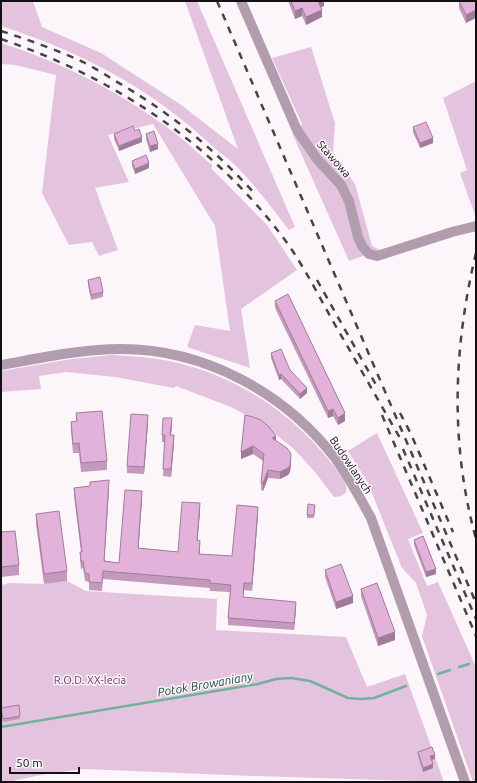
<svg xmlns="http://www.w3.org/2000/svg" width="477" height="783" font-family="Ubuntu,sans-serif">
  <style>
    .green { fill: #e3c3de }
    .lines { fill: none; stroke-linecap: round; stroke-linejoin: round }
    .stream { stroke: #71b39a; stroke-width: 2.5 }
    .minor { stroke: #b29dae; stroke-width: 10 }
    .rail { stroke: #474446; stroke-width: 2.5; stroke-dasharray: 7 7; stroke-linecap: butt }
    .wall { fill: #c399bc }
    .shaded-wall { fill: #9f7d99 }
    .building { fill: #e3b2db; stroke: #9f7d99 }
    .labels { text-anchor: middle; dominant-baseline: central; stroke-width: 3; stroke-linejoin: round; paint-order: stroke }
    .street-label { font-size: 11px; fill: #121012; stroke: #fcf6fb }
    .park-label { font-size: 11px; fill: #6d3366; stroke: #fcf6fb }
    .water-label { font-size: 12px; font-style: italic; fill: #1a4f3e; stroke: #fcf6fb }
  </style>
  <rect width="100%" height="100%" fill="#fcf6fb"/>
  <g class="green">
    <path d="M1 1H33L42 27 101 53 180 104 238 149 185 1H197L295 227 289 230C272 208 255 185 235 165 229 159 222 155 216 149 206 141 196 131 186 123 133 79 67 47 1 26Z"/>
    <path d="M1 43C64 63 124 94 176 134 189 144 201 156 213 166L211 168 267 225 297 270 241 309 250 368 187 347 195 325 230 331 215 226 153 124 108 135 129 182 95 188 118 250 99 256 92 242 69 245 42 193 56 75 15 65 1 64Z"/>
    <polygon points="311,47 335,123 333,152 355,184 372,246 380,250 349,261 292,133 302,124 272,58"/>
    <polygon points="476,81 476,218 460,173 467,170 443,98"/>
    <path d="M111 355C124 356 137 356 150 358 217 366 278 401 322 452 328 459 345 478 346 486 347 488 346 491 346 493L341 496 334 497 315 472 294 449 264 425 231 407 176 386 174 388 115 377 66 372 39 376 41 389 1 392V371L72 359Z"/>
    <polygon points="377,433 423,533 408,539 427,586 438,582 476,667 476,782 473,782 422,636 427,615 416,583 402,568 368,483 348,451"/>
    <polygon points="67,581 86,591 217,599 216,630 346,637 367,687 405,674 444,782 252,776 84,769 46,774 7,782 1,782 1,585 10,583 44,584"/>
  </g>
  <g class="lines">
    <g class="stream">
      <polyline points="459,667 469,664"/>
      <polyline points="438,674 450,670"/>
      <polyline points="1,727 258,684 276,679 291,678 310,681 348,698 360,699 374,698 406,686"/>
    </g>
    <g class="minor">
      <polyline points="241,1 297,130 317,159 341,185 349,201 358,237 362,246 369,254 377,256 452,232 476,226"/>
      <path d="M1 365C41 358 81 349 121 349 205 349 285 393 335 458 349 477 360 498 371 518L465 782"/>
    </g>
    <g class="rail">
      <polyline points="217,1 476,603"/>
      <path d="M1 31C29 40 57 50 83 62 93 67 103 73 112 79 165 109 213 147 254 193"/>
      <path d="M1 39C115 78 213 143 285 240 304 266 318 295 334 323 356 361 378 400 400 438"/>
      <path d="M476 253C453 349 450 444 476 539"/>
      <polyline points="317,280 379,390"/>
      <polyline points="400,413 411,434 453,532"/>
      <polyline points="382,415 476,636"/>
      <polyline points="403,449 476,619"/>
    </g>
  </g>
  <g class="wall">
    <polygon points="288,1 324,1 324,6 321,7 322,17 306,25 302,16 295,19"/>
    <polygon points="459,1 476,1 466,23 459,8"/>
    <polygon points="413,127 433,143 420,148 413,132"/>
    <polygon points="135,131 142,142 119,151 114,139 114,134"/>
    <polygon points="146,134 158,149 150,152 146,139"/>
    <polygon points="132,161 149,168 135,174 132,166"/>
    <polygon points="88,280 103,292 103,297 91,300 88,285"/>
    <polygon points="275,301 345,421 338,425 333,416 328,418 275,308"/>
    <polygon points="271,353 290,370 307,393 300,399 281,379 279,380 271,358"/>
    <polygon points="76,413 107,461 107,470 81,472 79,453 73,453 71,431 71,422 76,421"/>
    <polygon points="245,415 276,440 291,464 290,472 288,475 280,479 268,478 263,491 261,490 261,483 263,461 253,454 241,459"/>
    <polygon points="148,422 144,474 127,473 127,466"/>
    <polygon points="172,426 171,435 174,443 171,477 163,476 165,442 162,442 162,435"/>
    <polygon points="90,482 109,488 104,561 119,563 142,499 138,548 178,552 200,511 197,540 200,548 200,554 232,556 258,514 252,591 244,590 243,597 296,609 294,630 228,625 228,618 230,592 210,591 210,588 103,579 102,591 89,590 89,582 85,581 83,568 81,569 80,560 80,552 81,552 74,496 74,488 90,486"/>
    <polygon points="315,505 314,518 307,518 307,515"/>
    <polygon points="36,514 67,571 67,581 44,584 36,524"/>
    <polygon points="1,532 19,565 19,575 1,577"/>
    <polygon points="414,540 436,574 426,577 414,545"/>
    <polygon points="325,570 353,603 336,609 325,577"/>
    <polygon points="361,589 395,640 378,646 361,596"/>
    <polygon points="1,708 20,716 20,719 3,722"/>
    <polygon points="418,752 435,759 432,760 433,768 423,772 418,756"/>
  </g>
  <g class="shaded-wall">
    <polygon points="318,1 324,1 324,6 318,9"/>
    <polygon points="302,8 302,16 295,19 295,11"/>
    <polygon points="322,10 322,17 306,25 306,17"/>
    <polygon points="476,10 476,18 466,23 466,15"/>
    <polygon points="142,137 142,142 119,151 119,146"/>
    <polygon points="433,138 433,143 420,148 420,143"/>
    <polygon points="158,144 158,149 150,152 150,146"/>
    <polygon points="149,163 149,168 135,174 135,169"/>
    <polygon points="281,374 281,379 279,380 279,375"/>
    <polygon points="307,388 307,393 300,399 300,394"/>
    <polygon points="333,409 333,416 328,418 328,411"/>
    <polygon points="345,413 345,421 338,425 338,418"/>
    <polygon points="148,415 148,422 144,474 144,467"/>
    <polygon points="172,418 172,426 170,443 170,435"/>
    <polygon points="174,435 174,443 171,477 171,469"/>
    <polygon points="276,436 276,444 272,438"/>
    <polygon points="253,446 253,454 241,459 241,452"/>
    <polygon points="291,456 291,464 290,472 288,475 280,479 280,472"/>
    <polygon points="268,470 268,478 263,491 263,483"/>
    <polygon points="109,480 109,488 104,568 104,561"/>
    <polygon points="142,491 142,499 138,556 138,548"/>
    <polygon points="200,503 200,511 197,548 197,540"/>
    <polygon points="258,507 258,514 252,591 252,583"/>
    <polygon points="200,541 200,548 199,561 199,554"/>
    <polygon points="436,569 436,574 426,577 426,572"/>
    <polygon points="353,596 353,603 336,609 336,602"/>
    <polygon points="296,602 296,609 294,630 294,623"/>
    <polygon points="395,632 395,640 378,646 378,638"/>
    <polygon points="435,755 435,759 430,760 430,756"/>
    <polygon points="433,764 433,768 423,772 423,768"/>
  </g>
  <g class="building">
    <polygon points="291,1 319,1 318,1 322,10 306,17 302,8 295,11"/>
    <polygon points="459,1 476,1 476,10 466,15"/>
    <polygon points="426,122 433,138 420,143 413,127"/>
    <polygon points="133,126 135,131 139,129 142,137 119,146 114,134"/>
    <polygon points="154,131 158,144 150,146 146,134"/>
    <polygon points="146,155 149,163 135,169 132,161"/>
    <polygon points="100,277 103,292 91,295 88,280"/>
    <polygon points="288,294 345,413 338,418 333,409 328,411 275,301"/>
    <polygon points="281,349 290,370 307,388 300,394 281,374 279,375 271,353"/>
    <polygon points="102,411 107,461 81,463 79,443 73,444 71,422 77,421 76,413"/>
    <polygon points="131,414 148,415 144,467 127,466"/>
    <polygon points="245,415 253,417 261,420 268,426 276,436 272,438 287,448 290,452 291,456 290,465 288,468 280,472 268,470 263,483 261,483 264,454 253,446 241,452"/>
    <polygon points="163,418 172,418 170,435 174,435 171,469 163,469 165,435 162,435"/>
    <polygon points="109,480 104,561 119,563 125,490 142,491 138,548 178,552 182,502 200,503 197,540 200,541 199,554 232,556 237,505 258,507 252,583 244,583 243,597 296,602 294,623 228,618 231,585 210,583 210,580 103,571 102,583 89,582 89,574 85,573 83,561 81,561 80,552 82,552 74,488 90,486 90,482"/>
    <polygon points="308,504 315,505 314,515 307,515"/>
    <polygon points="59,511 67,571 44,574 36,514"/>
    <polygon points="15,531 19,565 1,567 1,532"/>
    <polygon points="423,536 436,569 426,572 414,540"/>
    <polygon points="341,564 353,596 336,602 325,570"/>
    <polygon points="377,583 395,632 378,638 361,589"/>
    <polygon points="19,705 20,716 3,719 1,708"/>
    <polygon points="432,747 435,755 430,756 433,764 423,768 418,752"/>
  </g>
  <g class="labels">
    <g class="street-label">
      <text transform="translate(334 159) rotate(49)">Stawowa</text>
      <text transform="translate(351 465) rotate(56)">Budowlanych</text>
    </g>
    <g class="park-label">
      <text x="90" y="680">R.O.D. XX-lecia</text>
    </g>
    <g class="water-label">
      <text transform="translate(205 684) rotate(-10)">Potok Browaniany</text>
    </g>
  </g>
  <rect width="477" height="783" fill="none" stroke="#121012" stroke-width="4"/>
  <path d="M10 767v6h69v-6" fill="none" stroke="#121012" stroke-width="2"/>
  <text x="16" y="767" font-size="12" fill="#121012" stroke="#fcf6fb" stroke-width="3" paint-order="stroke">50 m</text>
</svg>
